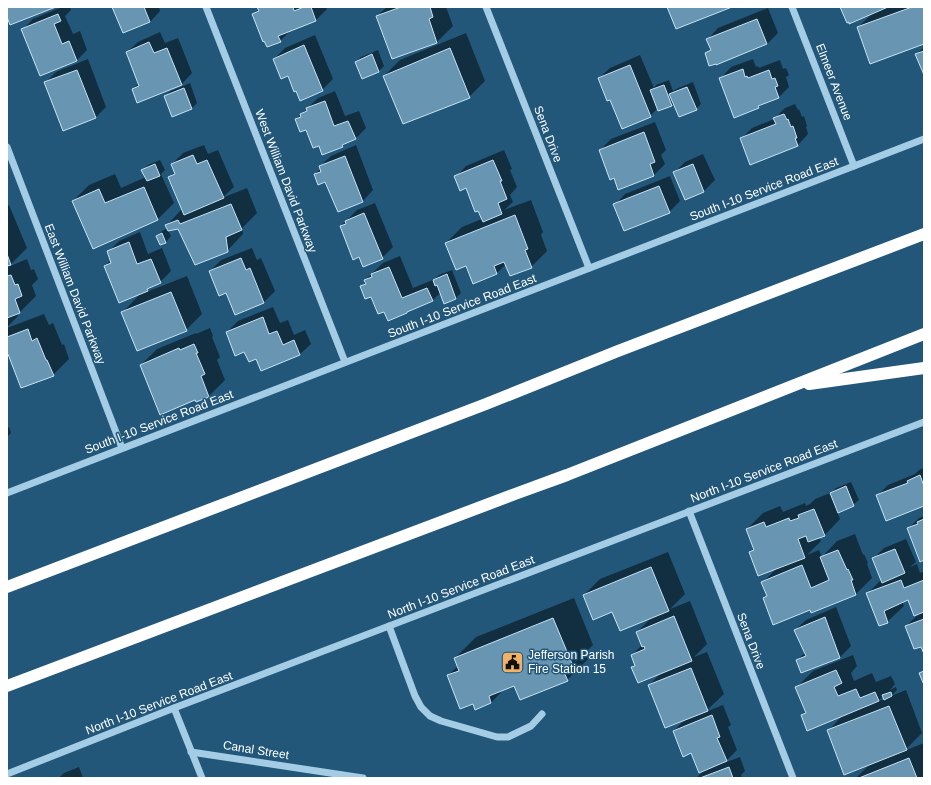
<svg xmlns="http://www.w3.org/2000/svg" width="931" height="785" font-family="Arial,sans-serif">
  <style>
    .shadow { fill: #0007; fill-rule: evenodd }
    .building { fill: #6795b2; stroke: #c7e3f4 }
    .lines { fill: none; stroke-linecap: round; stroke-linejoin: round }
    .minor { stroke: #a4cce5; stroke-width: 7 }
    .highway { stroke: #fff; stroke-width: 12 }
    .labels { text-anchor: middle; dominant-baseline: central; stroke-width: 3; stroke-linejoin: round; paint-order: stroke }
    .street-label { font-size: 12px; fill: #fff; stroke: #22577a }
    .poi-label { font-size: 12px; fill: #fff; stroke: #22577a; text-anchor: start }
  </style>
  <rect width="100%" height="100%" fill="#22577a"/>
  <g class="shadow">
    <polygon points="62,7 70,7 71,10 65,16 73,34 80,31 87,50 77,60 22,30 33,19"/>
    <polygon points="113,7 159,7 160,11 150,22"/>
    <polygon points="258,7 326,7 327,9 316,20 291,30 280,41 253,14 259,9"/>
    <polygon points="387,7 446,7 453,26 437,42 392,58 377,16"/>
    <polygon points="841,7 924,7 924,43 858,27 873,13"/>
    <polygon points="768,8 778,33 767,44 706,53 711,48 708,39 718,28"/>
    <polygon points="160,32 165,43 178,38 192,73 182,84 133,89 139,83 127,52 138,42"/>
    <polygon points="466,33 485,81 469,97 384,76 400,60"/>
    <polygon points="315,35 333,79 322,90 288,75 274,59 285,48"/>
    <polygon points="924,47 924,73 916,55"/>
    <polygon points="378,50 384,66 379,71 362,78 356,62 361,57"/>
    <polygon points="640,55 654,88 656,85 669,80 673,91 676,89 693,82 701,104 696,109 674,103 672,105 658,108 650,116 611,99 599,78 610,68"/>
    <polygon points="88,59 106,107 95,118 45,83 56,72"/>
    <polygon points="753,59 756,67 758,66 759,68 780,60 783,69 786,68 789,75 786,77 789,87 779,97 763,103 759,107 735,116 721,78 731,67"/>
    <polygon points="190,83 197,103 192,108 173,115 165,96 171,91"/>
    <polygon points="335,91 345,116 359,111 366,128 355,139 348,141 343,146 323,154 319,144 307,129 296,119 318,98"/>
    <polygon points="795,104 798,110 799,109 802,117 804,116 807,126 806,127 808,134 798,145 741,139 752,128 774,119 785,108"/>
    <polygon points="655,122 666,150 661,155 665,164 654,175 619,188 614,177 600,150 611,139"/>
    <polygon points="204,145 208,154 218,150 234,187 222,198 247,188 257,213 242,228 243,234 227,251 179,228 168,230 171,236 166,242 161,244 157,236 162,231 168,228 167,225 182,209 169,178 175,172 172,164 183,153"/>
    <polygon points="356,145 373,190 363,201 315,174 321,169 320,166 331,156"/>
    <polygon points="504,150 512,169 510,170 517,187 510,195 513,202 504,210 531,200 543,232 541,235 547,251 531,267 506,264 497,273 467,265 446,243 462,227 482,219 466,187 456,177 466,166"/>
    <polygon points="703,154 715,180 704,191 686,199 674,173 685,162"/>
    <polygon points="160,160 165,170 161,174 174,203 157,220 73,201 89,185 115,174 121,188 146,177 143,170 148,165"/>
    <polygon points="670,176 680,201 669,212 615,205 625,194"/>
    <polygon points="375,203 393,247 382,258 359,256 341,226 357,210"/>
    <polygon points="9,205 27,248 8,267 27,259 31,270 34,269 38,279 32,285 36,296 20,312 17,313 18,316 7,327 7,206"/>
    <polygon points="140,232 148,254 162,248 171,271 160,282 152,286 144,293 187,276 202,314 186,330 123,312 142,292 105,266 111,260 108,252 119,241"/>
    <polygon points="252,248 257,260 261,258 275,291 264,302 236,314 227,292 210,271 221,260"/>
    <polygon points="400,256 413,288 435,279 439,275 452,270 461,293 456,298 445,302 441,292 432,301 410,309 407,313 384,310 372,295 361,287 366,282 365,280 383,263"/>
    <polygon points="273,307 280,323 288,320 294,335 305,330 311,344 300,354 262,370 257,358 245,351 227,332 238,321"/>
    <polygon points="44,314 49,325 53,323 62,345 64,344 69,359 53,375 9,353 7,354 7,328"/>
    <polygon points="210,328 213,336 212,337 220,357 217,360 225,380 209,396 197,401 141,365 157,349 196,333 196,334"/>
    <polygon points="9,427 11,433 7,437 7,428"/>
    <polygon points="924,468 924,505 877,496 888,485 915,474 919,470"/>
    <polygon points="851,482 859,500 853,505 837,512 840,519 824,536 819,537 821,541 807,555 819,550 822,557 837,541 855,534 863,555 864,554 868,563 867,564 872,578 856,594 812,612 811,609 764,598 767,595 762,583 777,568 750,552 754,548 747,529 763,513 780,506 783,512 805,503 806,506 810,504 815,499 830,493 830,494 836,488"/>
    <polygon points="924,516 924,559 908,529 919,518"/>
    <polygon points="906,539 916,562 910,567 917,564 920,573 924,571 924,651 906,626 921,612 908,599 902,601 904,606 887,622 867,594 882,579 873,559 884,548"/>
    <polygon points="668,552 685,594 670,609 690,601 707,644 694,657 707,652 724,694 705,712 723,705 731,725 728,727 737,750 724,763 740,757 745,771 741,775 742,778 696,778 705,769 692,752 674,731 686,718 649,685 662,672 632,667 635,664 632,655 642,645 637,632 652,617 613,611 584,595 600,579"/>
    <polygon points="574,598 593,645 585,653 588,659 567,680 515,685 504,689 491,703 473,703 448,675 458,666 455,658 476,637"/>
    <polygon points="836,607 851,646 840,657 802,672 797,660 805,653 795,630 806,620"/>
    <path d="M853 655 857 666 851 673 854 681 872 673 876 682 891 676 895 684 890 690 896 687 897 690 891 696 906 690 922 733 904 751 924 743V778H856L871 763 828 731 843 715H802L806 711 797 687 813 671ZM884 696 885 699 878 701Z"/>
    <polygon points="79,767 83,778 59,778 64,773"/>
  </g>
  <g class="building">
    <polygon points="7,7 56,7 10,25 7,17"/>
    <polygon points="112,7 144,7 150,22 123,33"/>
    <polygon points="257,7 293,7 294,11 304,7 311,7 316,21 278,36 281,42 267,47 264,41 263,42 252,14 259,11"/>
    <polygon points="401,7 430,7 433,17 429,19 437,43 392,59 376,16"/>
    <polygon points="667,7 732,7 676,29"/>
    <polygon points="840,7 888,7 849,24 849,22 847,23"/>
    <polygon points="912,7 924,7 924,44 870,64 857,27"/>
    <polygon points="58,14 61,21 54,24 62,44 69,41 77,61 40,76 21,29"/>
    <polygon points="757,19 767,44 716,65 716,64 709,66 705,53 711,50 706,39"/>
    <polygon points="149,42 154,53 167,48 182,85 137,103 132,89 139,86 126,52"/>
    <polygon points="304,45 323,91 300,101 296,91 294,92 288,76 281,79 273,59"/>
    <polygon points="450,48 470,98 403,124 383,76"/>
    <polygon points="924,51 924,75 915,54"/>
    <polygon points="372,54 379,72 362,79 355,62"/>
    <polygon points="630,65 651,117 622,129 610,100 607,101 598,78"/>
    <polygon points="743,69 745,77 747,76 748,78 769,70 772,79 775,78 778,86 775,87 779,98 758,106 759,108 734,118 719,78"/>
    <polygon points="77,70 96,118 63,131 44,82"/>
    <polygon points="664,85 672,106 658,111 650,90"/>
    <polygon points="687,87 697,110 679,117 669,94"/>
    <polygon points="184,88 192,109 172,117 164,96"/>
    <polygon points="325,101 334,126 348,121 356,139 342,145 343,147 322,155 319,146 313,148 306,130 300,132 295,119 301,117 300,114 307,111 306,108"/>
    <polygon points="784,114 787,120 788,119 791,127 793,126 797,138 795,138 798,146 750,165 740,138 776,124 773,118"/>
    <polygon points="644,132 655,162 650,164 654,176 618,190 614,178 610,180 599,150"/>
    <polygon points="193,155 197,164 207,160 224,198 184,215 168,177 175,174 171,164"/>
    <polygon points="345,156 363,202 338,212 325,182 318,185 314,174 321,172 319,166"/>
    <polygon points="493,160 502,181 500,181 507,199 498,203 502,214 483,222 478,211 475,212 466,188 460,191 454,176"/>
    <polygon points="155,164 160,176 147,181 141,170"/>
    <polygon points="693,164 704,192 685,200 673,172"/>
    <polygon points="659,186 670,213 624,231 613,204"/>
    <polygon points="144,187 158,220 93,249 72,201 99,189 105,203"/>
    <polygon points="231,204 242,230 226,237 228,252 195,265 178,229 168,231 165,225 178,220 180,224"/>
    <polygon points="364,213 383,259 363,267 359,257 353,260 340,226 346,224 345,221"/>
    <polygon points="515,215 528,249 525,250 532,268 510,276 504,262 494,266 497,274 473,284 466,266 456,270 445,243"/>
    <polygon points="162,233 166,243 160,245 156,236"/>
    <polygon points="129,242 137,264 151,259 161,283 147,289 148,291 119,303 104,266 111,263 107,251"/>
    <polygon points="7,254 11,265 7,266"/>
    <polygon points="241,258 246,270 250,268 264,303 235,315 226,293 219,296 209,271"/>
    <polygon points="389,267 402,298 427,288 433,301 407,312 407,313 388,321 384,312 378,314 371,297 365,299 360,286 366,284 364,280 372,277 371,274"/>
    <polygon points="447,274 456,299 444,304 437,285 435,286 433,280"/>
    <polygon points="11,275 15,285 18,284 22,296 15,299 20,313 7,318 7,276"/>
    <polygon points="171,292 187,331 137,351 121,312"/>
    <polygon points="263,317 269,334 277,331 283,345 294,340 300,355 261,371 256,359 249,362 244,352 235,356 226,332"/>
    <polygon points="28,329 32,341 37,338 46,360 47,360 54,376 21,388 8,354 7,355 7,337"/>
    <polygon points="194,344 198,353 196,353 205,374 201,376 209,397 196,402 195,400 160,415 140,365 179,348 180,350"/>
    <polygon points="920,475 924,486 924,506 886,521 876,495 908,483 907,481"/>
    <polygon points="846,486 854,506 838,513 830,493"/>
    <polygon points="814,509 825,536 808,542 806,536 798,539 805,558 758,576 749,552 754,550 746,529 764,522 766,527 789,518 790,521 799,518 798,515"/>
    <polygon points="924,519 924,560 920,562 907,528 918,524 917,522"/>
    <polygon points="895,549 905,573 882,583 872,558"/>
    <polygon points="838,550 847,570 848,569 853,580 851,580 856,595 811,613 810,610 773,625 763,598 767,596 761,582 802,565 811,588 829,580 820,557"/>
    <polygon points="651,567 669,611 620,631 612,612 593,620 583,595"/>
    <polygon points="901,580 904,588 924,580 924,612 914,616 908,600 884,611 888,623 879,626 866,593"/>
    <polygon points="674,616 692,661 638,683 631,667 635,666 631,655 645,649 644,646 642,647 636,632"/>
    <polygon points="825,617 840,658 801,673 796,660 806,656 794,630"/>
    <polygon points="553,618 573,666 563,670 568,681 520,700 514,686 489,696 491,703 475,710 473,704 460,709 447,675 459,671 454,658"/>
    <polygon points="924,619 924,654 921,647 914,649 905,626"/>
    <polygon points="691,668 708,711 665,728 648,685"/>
    <polygon points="836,670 842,683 834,687 838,696 856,689 860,698 875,692 879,701 807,731 801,715 806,713 795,687"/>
    <polygon points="924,671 924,685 919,673"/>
    <polygon points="891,692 892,696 884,700 882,695"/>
    <polygon points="889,706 907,750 844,775 827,730"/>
    <polygon points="712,715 720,737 717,738 727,761 699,773 691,753 683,757 673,731"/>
    <polygon points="909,758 917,778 859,778"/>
    <polygon points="729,767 733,778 700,778"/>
  </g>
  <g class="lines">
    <g class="minor">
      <polyline points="206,7 345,362"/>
      <polyline points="486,7 589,268"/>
      <polyline points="792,7 854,166"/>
      <polyline points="7,147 122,448"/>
      <polyline points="7,493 924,139"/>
      <polyline points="689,511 793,778"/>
      <polyline points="389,626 415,696 421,707 430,716 441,721 497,737 508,737 531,726 542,714"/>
      <polyline points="174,708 202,778"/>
      <polyline points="191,752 363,778"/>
      <polyline points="7,774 174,708 924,422"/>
    </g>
    <g class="highway">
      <polyline points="809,384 924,368"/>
      <polyline points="7,587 486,404 618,351 924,234"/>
      <polyline points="7,686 515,494 567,475 924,334"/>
    </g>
  </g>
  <defs>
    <symbol id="civic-square" viewBox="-11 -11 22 22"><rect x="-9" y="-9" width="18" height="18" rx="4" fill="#f1b266" stroke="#22577a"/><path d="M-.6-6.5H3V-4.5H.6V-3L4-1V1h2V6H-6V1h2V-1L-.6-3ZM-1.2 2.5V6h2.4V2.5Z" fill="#111"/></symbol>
  </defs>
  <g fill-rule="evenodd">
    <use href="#civic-square" x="500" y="650" width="25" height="25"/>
  </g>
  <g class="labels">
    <g class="street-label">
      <text transform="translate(834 82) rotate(69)">Elmeer Avenue</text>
      <text transform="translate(548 134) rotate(69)">Sena Drive</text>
      <text transform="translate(286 181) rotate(69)">West William David Parkway</text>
      <text transform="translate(764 189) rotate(-21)">South I-10 Service Road East</text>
      <text transform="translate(75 294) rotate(69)">East William David Parkway</text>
      <text transform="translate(462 306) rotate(-21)">South I-10 Service Road East</text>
      <text transform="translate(159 422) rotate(-21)">South I-10 Service Road East</text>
      <text transform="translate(764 471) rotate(-21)">North I-10 Service Road East</text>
      <text transform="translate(461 587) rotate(-21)">North I-10 Service Road East</text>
      <text transform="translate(751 641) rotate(69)">Sena Drive</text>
      <text transform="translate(159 703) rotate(-21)">North I-10 Service Road East</text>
      <text transform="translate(256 750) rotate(9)">Canal Street</text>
    </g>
    <g class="poi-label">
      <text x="528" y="655">Jefferson Parish<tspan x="528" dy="14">Fire Station 15</tspan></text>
    </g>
  </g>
  <rect width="931" height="785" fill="none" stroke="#ffffff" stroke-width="16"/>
</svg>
